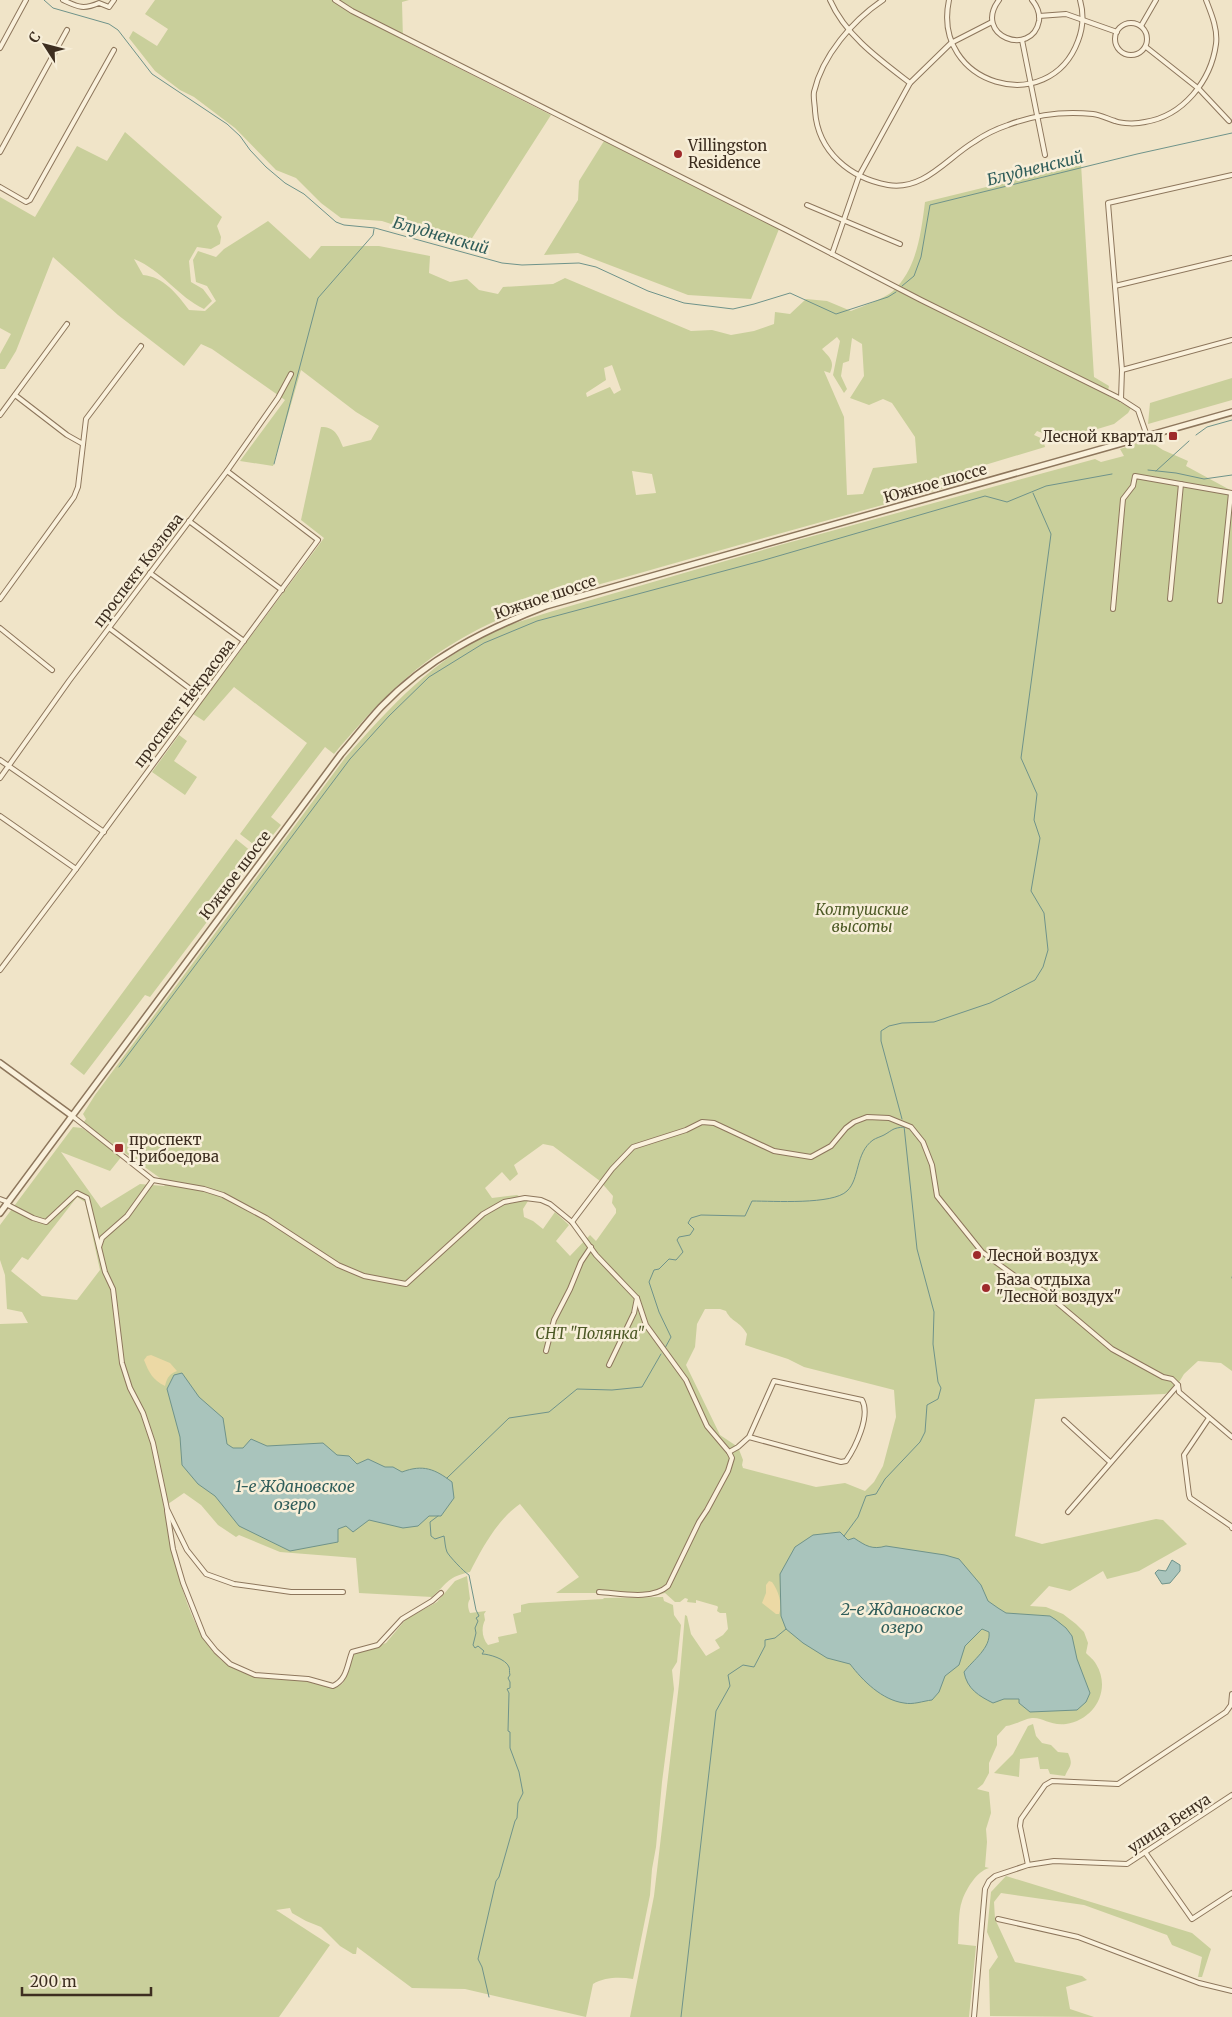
<svg xmlns="http://www.w3.org/2000/svg" width="1232" height="2017" font-family="Merriweather,serif">
  <style>
    .green { fill: #c9cf9b; fill-rule: evenodd }
    .sand { fill: #ecd9a5 }
    .water { fill: #a9c4bc; stroke: #6f938a }
    .lines { fill: none; stroke-linecap: round; stroke-linejoin: round }
    .stream { stroke: #6f938a; stroke-width: 1 }
    .minor-casing { stroke: #8d765c; stroke-width: 6 }
    .tertiary-casing { stroke: #8d765c; stroke-width: 8 }
    .minor { stroke: #faf1dc; stroke-width: 4 }
    .tertiary { stroke: #faf1dc; stroke-width: 5 }
    .poi-dot { fill: #9e2a2b; stroke: #f7eed8; stroke-width: 2 }
    .labels { text-anchor: middle; dominant-baseline: central; stroke-width: 5; stroke-linejoin: round; paint-order: stroke }
    .poi-label { font-size: 15px; fill: #3d2e20; stroke: #f7eed8; text-anchor: start }
    .street-label { font-size: 15px; fill: #3d2e20; stroke: #f7eed8 }
    .park-label { font-size: 15px; font-style: italic; fill: #4d5a26; stroke: #f7eed8 }
    .water-label { font-size: 16px; font-style: italic; fill: #2f5d5a; stroke: #f7eed8 }
  </style>
  <rect width="100%" height="100%" fill="#f0e4c8"/>
  <g class="green">
    <polygon points="155,0 409,0 402,2 403,40 551,115 467,246 452,244 382,221 341,218 321,203 296,178 276,170 235,128 194,97 180,90 155,71 129,38 133,31 157,46 168,29 145,14"/>
    <path d="M125 132 222 217 217 226 221 237 220 244 211 249 197 247 189 261 191 282 203 289 212 301 204 309C178 297 162 270 134 259L143 275C164 277 177 294 189 310L205 311 216 301 207 286 196 282 193 260 198 251 216 257 224 249 268 221 310 259 321 246H379L430 256 429 273 450 282 467 279 479 290 498 294 503 287 553 284 565 278 691 331 712 330 731 335 754 331 774 324 775 312 790 314 806 299 827 301 851 311C863 306 884 299 893 291 917 269 921 233 925 202L1081 164 1094 377 1109 386 1107 395 1131 408 1128 413 1114 424 1061 440 1037 431 1034 435 1043 439 1045 447 975 468 981 478C874 507 767 537 661 567 589 588 512 605 449 646 403 675 369 713 334 754L325 747 271 817 281 825 261 850 240 834 307 743 234 687 204 721 193 714 324 538 301 520 321 427C335 427 338 435 343 447L371 440 379 426 356 412 301 370 273 466 240 461 285 400 212 349 201 344 184 366 118 315 53 257 16 351 5 369H0V354L11 334 0 328V197L35 217 77 146 107 161ZM837 337 840 341 833 375 844 393 847 389 841 376 843 363 849 361 852 338 862 344 864 376 850 398 869 405 883 399 892 403 915 437 917 463 873 468 863 494 847 495 844 417 824 371 830 373C835 361 830 358 822 349ZM612 365 621 390 614 394 610 387 587 397 586 393 606 380 604 368ZM632 471 652 474 656 493 636 495Z"/>
    <polygon points="604,141 779,229 751,299 688,295 578,253 544,255 578,200 579,181"/>
    <polygon points="1232,378 1232,400 1148,424 1150,403"/>
    <path d="M1148 440 1163 450 1188 461 1186 466 1232 491V1371L1221 1363 1198 1361 1184 1374 1175 1389 1165 1394 1035 1399 1015 1536 1042 1544 1156 1519 1163 1520 1187 1544 1139 1571 1107 1579 1103 1571 1070 1591 1049 1586 1030 1606 1046 1607 1063 1614 1076 1624 1084 1632 1088 1643 1086 1653C1089 1656 1094 1660 1096 1664 1112 1690 1094 1720 1066 1724 1050 1726 1043 1717 1032 1718 1023 1719 1016 1725 1006 1726L997 1736V1745L989 1763V1773L983 1784 977 1789 989 1792 991 1813 986 1829 987 1842 985 1867 989 1868C977 1871 966 1889 962 1901 958 1911 959 1932 958 1944L976 1946 969 2017H630L654 1896 679 1684 685 1615 687 1616 691 1634 706 1656 720 1648 715 1640 723 1635 728 1629 726 1613H720L717 1611 718 1607 717 1606 696 1600V1603L687 1602 688 1599 685 1598 680 1602H675L665 1593 655 1596 605 1593H556L579 1577 520 1504C498 1519 482 1548 470 1572 447 1577 449 1582 432 1597L359 1593 356 1558 280 1552 239 1535 236 1537 218 1525 201 1505 184 1493 168 1504V1501L163 1502C171 1549 188 1647 235 1669 245 1674 257 1675 268 1677L269 1679 302 1680 336 1687 342 1684 346 1678 350 1660 355 1653 386 1643 406 1619 437 1602 455 1581 467 1576 470 1599C467 1603 468 1609 470 1613L486 1611 484 1614 485 1620C481 1628 482 1638 488 1645L499 1642 498 1637 517 1633 513 1614 521 1612V1605L529 1603 604 1599 603 1598 663 1597 664 1601 673 1605 674 1615 681 1625 677 1662 672 1670 674 1689 662 1782 656 1847 652 1869 650 1895 633 1979C620 1977 605 1977 593 1984L586 2017 465 1989 412 1988 357 1947 356 1954H353L340 1946 321 1927 306 1921 292 1913 290 1908 276 1910 330 1945 279 2017H0V1324L28 1323 22 1312 7 1309 5 1275 0 1260V1225L73 1127 82 1128 122 1156 110 1171 61 1152 101 1208 140 1184 164 1186 167 1183 83 1123 86 1119 83 1114 95 1095 345 758C391 706 434 658 499 629 516 622 535 617 553 611L780 545 1095 459 1101 462 1124 456 1120 449ZM543 1144 553 1146 600 1181 613 1196 612 1203 616 1209V1213L596 1241 590 1235 570 1256 556 1241 569 1225 555 1212 543 1229 533 1221 524 1217 523 1209 528 1201 517 1195 492 1198 485 1188 502 1172 510 1181 518 1174 514 1165ZM77 1197 85 1202 100 1270 77 1300 42 1296 11 1271 22 1257 28 1260ZM705 1309H720L726 1311C731 1322 740 1321 747 1334L745 1345 788 1359 804 1367 894 1390 896 1417 883 1466 874 1482 865 1491 845 1483 816 1487 743 1468 742 1465 743 1460 738 1447 720 1435 686 1365 695 1347 697 1324Z"/>
    <polygon points="179,735 187,741 174,761 197,777 185,795 152,772"/>
    <polygon points="236,839 257,856 150,997 145,995 84,1075 70,1064"/>
    <path d="M1033 1724 1036 1736 1042 1743 1051 1745 1058 1752 1068 1753C1074 1766 1069 1766 1065 1776L1050 1774 1048 1769H1040L1038 1757 1020 1759 1019 1777 994 1773 1013 1754 1028 1726Z"/>
    <polygon points="1006,1876 1192,1933 1211,1949 1202,1977 1198,1977 1202,1957 1172,1945 1167,1935 1084,1905 1001,1893 994,1902 995,1919 1015,1962 1082,1976 1087,1980 1066,1987 1070,2009 1094,2017 990,2016 989,1970 998,1957 987,1932 991,1892"/>
  </g>
  <g class="sand">
    <path d="M151 1355 170 1363 177 1371C169 1374 167 1378 165 1386 153 1380 149 1373 144 1360L147 1356Z"/>
    <path d="M769 1581 772 1582C778 1590 783 1604 779 1614H776L762 1603 766 1593V1585Z"/>
  </g>
  <g class="water">
    <path d="M182 1373 199 1397 223 1418 227 1444 233 1448H243L251 1439 267 1446 323 1443 337 1455 349 1456 357 1464 368 1459 385 1467H393L402 1472C423 1464 435 1469 452 1482L454 1498 441 1516H429L418 1526 403 1528 369 1520 353 1532 346 1526 338 1529V1542L290 1551 239 1526 215 1496 198 1484 182 1465 180 1437 167 1389 174 1375Z"/>
    <path d="M840 1532 848 1540 854 1538C866 1546 872 1550 886 1546L945 1555 959 1559 981 1585 988 1601 998 1608 1006 1613 1050 1616 1056 1620 1066 1628 1072 1636 1077 1659 1090 1693 1086 1702 1077 1710 1030 1712 1019 1703V1699H1004L993 1703C979 1696 967 1689 964 1672 973 1660 991 1648 989 1632L982 1629 965 1646 959 1665 945 1676 939 1692 932 1700C923 1701 913 1705 904 1703 882 1700 863 1681 850 1664L827 1658 803 1643 786 1629 781 1616 780 1574 795 1547 813 1535Z"/>
    <polygon points="1172,1560 1180,1565 1180,1571 1170,1583 1162,1584 1155,1573 1158,1570 1166,1571"/>
  </g>
  <g class="lines">
    <g class="stream">
      <polyline points="44,0 53,8 109,24 118,30 152,74 227,124 240,136 250,150 266,167 285,183 304,194 336,222 344,225 375,228 502,263 522,265 579,263 596,267 648,291 684,303 733,309 754,304 790,293 836,314 888,297 896,292"/>
      <polyline points="902,286 914,276 921,257 930,205 1137,154 1232,133"/>
      <polyline points="1196,435 1207,427 1232,420"/>
      <polyline points="274,464 318,298 373,235 374,229"/>
      <polyline points="1148,470 1176,473 1204,479 1232,475"/>
      <polyline points="1156,471 1189,441"/>
      <polyline points="119,1067 350,759 389,716 429,677 484,643 537,621 761,561 985,496 1007,502 1046,486 1112,474"/>
      <polyline points="902,1119 881,1041 881,1031 889,1026 902,1023 934,1022 990,1003 1035,980 1043,967 1048,950 1044,913 1031,891 1040,838 1034,820 1037,794 1021,758 1051,534 1033,493"/>
      <polyline points="1232,1277 1232,1278"/>
      <path d="M665 1348 671 1337 659 1312 649 1282 654 1270 659 1269 669 1259 676 1260 683 1252 677 1240 679 1237 690 1235 694 1229 688 1223 691 1218 701 1215 745 1216 752 1201C773 1201 833 1205 847 1191 860 1179 855 1153 873 1140 876 1138 880 1137 884 1135 893 1130 892 1128 904 1127"/>
      <polyline points="447,1478 509,1418 549,1412 577,1389 612,1390 642,1387 661,1354"/>
      <path d="M438 1516 430 1522 431 1536 435 1539 444 1536C445 1541 445 1547 447 1552 449 1556 464 1572 469 1575L476 1610 479 1616 476 1618 478 1621 475 1628 476 1633 473 1645 475 1648 478 1646 484 1651 482 1654C489 1654 506 1659 509 1667 510 1669 509 1672 510 1675L508 1678 510 1682V1688L507 1689 509 1693 508 1731 510 1732V1748L519 1772 523 1793 518 1803 517 1818 515 1821 499 1877 496 1881 478 1959 482 1967 489 1997"/>
      <polyline points="844,1536 858,1517 866,1496 876,1494 885,1479 920,1442 925,1432 927,1405 938,1399 941,1388 938,1382 933,1344 934,1312 917,1249 904,1126"/>
      <polyline points="681,2017 716,1711 730,1686 728,1675 743,1665 754,1667 765,1646 765,1640 775,1638 786,1629"/>
    </g>
    <defs>
      <g id="minor">
        <path d="M63 0C78 7 83 10 99 3L109 7 114 0"/>
        <polyline points="335,0 352,11 786,230 921,300 1121,399 1138,410 1147,436"/>
        <path d="M830 0C845 35 880 60 910 83"/>
        <path d="M883 0C853 20 822 56 814 92 813 98 815 105 815 111 818 152 850 178 888 185 924 191 947 158 974 142 984 135 996 129 1008 125 1034 115 1065 111 1093 114 1101 115 1108 119 1115 121 1123 124 1137 124 1145 122 1183 116 1211 81 1216 44 1218 29 1211 13 1206 0"/>
        <path d="M949 0C931 85 1049 119 1078 41 1083 28 1084 14 1080 0"/>
        <path d="M999 0C972 36 1032 58 1039 21 1040 13 1037 6 1032 0"/>
        <polyline points="1039,16 1066,14 1117,32"/>
        <circle cx="1131" cy="39" r="16"/>
        <polyline points="1141,26 1156,0"/>
        <polyline points="1022,40 1045,155"/>
        <polyline points="1146,47 1199,89 1229,121"/>
        <polyline points="0,48 26,0"/>
        <polyline points="0,152 67,30"/>
        <polyline points="0,187 26,202 30,200 114,50"/>
        <polyline points="807,205 900,244"/>
        <polyline points="832,254 859,176 910,83 951,43 992,22"/>
        <polyline points="1115,286 1232,258"/>
        <polyline points="1122,370 1232,340"/>
        <polyline points="15,395 67,435 83,444"/>
        <polyline points="1121,399 1122,370 1108,203 1232,175"/>
        <polyline points="0,415 67,324"/>
        <polyline points="189,521 282,590"/>
        <polyline points="150,573 244,641"/>
        <polyline points="0,599 74,497 78,487 86,419 141,346"/>
        <polyline points="1170,599 1181,484"/>
        <polyline points="1220,601 1231,493"/>
        <polyline points="1113,609 1123,499 1133,486 1135,476 1232,493"/>
        <polyline points="0,628 52,670"/>
        <polyline points="109,628 201,697"/>
        <polyline points="0,760 104,832"/>
        <polyline points="0,778 69,681 227,471 278,398 291,374"/>
        <polyline points="0,816 76,869"/>
        <polyline points="0,970 76,869 318,540 227,471"/>
        <path d="M71 1115 153 1180 204 1189 223 1195 266 1218 338 1265 364 1276 406 1284 483 1214 504 1202 525 1198 541 1200 550 1204 572 1222 596 1255 637 1298 646 1325 686 1380 707 1426 729 1452 732 1458 728 1471 707 1510 699 1522 668 1586C651 1601 619 1593 599 1592"/>
        <polyline points="0,1199 8,1202"/>
        <polyline points="6,1204 33,1218 46,1222 77,1193 87,1198 105,1272 113,1289 122,1363 130,1388 143,1413 153,1443 167,1509 187,1550 206,1574 234,1584 291,1592 343,1592"/>
        <polyline points="572,1222 612,1169 633,1147 686,1130 702,1122 714,1123 774,1151 811,1157 831,1146 846,1128 854,1122 867,1117 889,1118 911,1127 923,1142 932,1165 937,1196 982,1252 1019,1279 1042,1290 1112,1349 1163,1377 1172,1379 1178,1385 1179,1392 1232,1437"/>
        <polyline points="99,1247 102,1238 127,1216 153,1180"/>
        <polyline points="546,1351 554,1320 570,1289 581,1262 591,1247"/>
        <polyline points="609,1365 634,1313 637,1298"/>
        <polyline points="1209,1418 1184,1455 1189,1495 1190,1498 1231,1526 1232,1528"/>
        <polyline points="1064,1420 1110,1462"/>
        <path d="M729 1452 738 1447 749 1437 841 1462 846 1461C855 1448 871 1416 862 1400L774 1381 749 1437"/>
        <path d="M167 1511 173 1549 183 1583 204 1636 216 1651 230 1664 255 1675 308 1679 333 1686C347 1680 347 1665 352 1652L378 1645 402 1619 432 1601 441 1593"/>
        <polyline points="1068,1512 1178,1385"/>
        <polyline points="1145,1852 1192,1919 1232,1893"/>
        <polyline points="1028,1865 1020,1826 1021,1819 1045,1785 1052,1781 1118,1784 1226,1712 1231,1705 1232,1694"/>
        <polyline points="998,1919 1078,1937 1199,1983 1232,1991"/>
        <polyline points="974,2017 985,1889 989,1881 995,1876 1028,1865 1054,1861 1127,1864 1232,1795"/>
      </g>
      <g id="tertiary">
        <polyline points="0,1063 71,1115"/>
        <path d="M0 1213 341 754C354 739 367 722 381 707 428 658 484 630 546 606L1232 412"/>
      </g>
    </defs>
    <use href="#minor" class="minor-casing"/>
    <use href="#tertiary" class="tertiary-casing"/>
    <use href="#minor" class="minor"/>
    <use href="#tertiary" class="tertiary"/>
  </g>
  <g class="poi-dot">
    <circle cx="678" cy="154" r="5"/>
    <rect x="1168" y="431" width="10" height="10" rx="2.5"/>
    <rect x="114" y="1143" width="10" height="10" rx="2.5"/>
    <circle cx="977" cy="1255" r="5"/>
    <circle cx="986" cy="1288" r="5"/>
  </g>
  <g class="labels">
    <g class="poi-label">
      <text x="688" y="145">Villingston<tspan x="688" dy="17">Residence</tspan></text>
      <text x="1163" y="436" text-anchor="end">Лесной квартал</text>
      <text x="129" y="1139">проспект<tspan x="129" dy="17">Грибоедова</tspan></text>
      <text x="987" y="1255">Лесной воздух</text>
      <text x="996" y="1279">База отдыха<tspan x="996" dy="17">"Лесной воздух"</tspan></text>
    </g>
    <g class="street-label">
      <text transform="translate(935 483) rotate(-16)">Южное шоссе</text>
      <text transform="translate(138 570) rotate(-53)">проспект Козлова</text>
      <text transform="translate(545 597) rotate(-19)">Южное шоссе</text>
      <text transform="translate(184 703) rotate(-53)">проспект Некрасова</text>
      <text transform="translate(235 875) rotate(-53)">Южное шоссе</text>
      <text transform="translate(1169 1823) rotate(-33)">улица Бенуа</text>
    </g>
    <g class="park-label">
      <text x="862" y="909">Колтушские<tspan x="862" dy="17">высоты</tspan></text>
      <text x="590" y="1333">СНТ "Полянка"</text>
    </g>
    <g class="water-label">
      <text transform="translate(1035 168) rotate(-14)">Блудненский</text>
      <text transform="translate(441 235) rotate(16)">Блудненский</text>
      <text x="295" y="1486">1-е Ждановское<tspan x="295" dy="18">озеро</tspan></text>
      <text x="902" y="1609">2-е Ждановское<tspan x="902" dy="18">озеро</tspan></text>
    </g>
  </g>
  <g transform="translate(45 45) rotate(306)" stroke="#f7eed8" stroke-width="4" paint-order="stroke">
  <path d="M0-4L9 19L0 12L-9 19Z" fill="#3d2e20"/>
  <text y="-8" font-size="14" font-weight="bold" text-anchor="middle" fill="#3d2e20">С</text>
  </g>
  <path d="M22 1987v8h129v-8" fill="none" stroke="#3d2e20" stroke-width="2.5"/>
  <text x="30" y="1987" font-size="15" fill="#3d2e20" stroke="#f7eed8" stroke-width="4" paint-order="stroke">200 m</text>
</svg>
